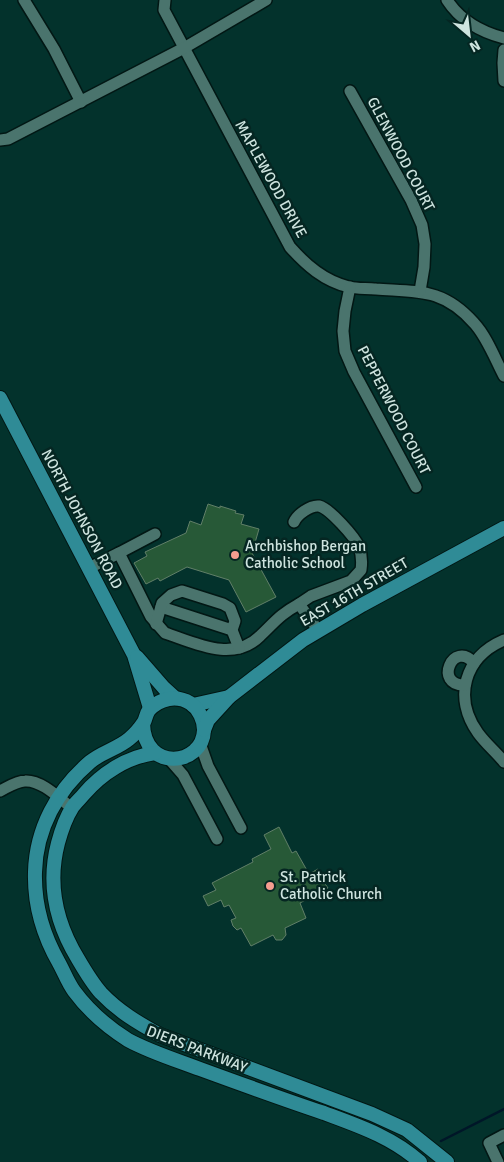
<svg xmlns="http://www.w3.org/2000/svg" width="504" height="1162" font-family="Signika,sans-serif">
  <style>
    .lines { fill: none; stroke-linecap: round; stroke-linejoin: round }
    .stream { stroke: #001628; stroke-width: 2.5 }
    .building { fill: #275937; stroke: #617f68 }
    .minor-casing { stroke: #021714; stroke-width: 14 }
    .major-casing { stroke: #021714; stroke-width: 16 }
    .minor { stroke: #4a746d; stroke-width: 11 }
    .major { stroke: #2f8b96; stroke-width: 14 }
    .poi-dot { fill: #f59d8f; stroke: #052622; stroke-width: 2 }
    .labels { text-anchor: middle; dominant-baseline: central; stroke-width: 5; stroke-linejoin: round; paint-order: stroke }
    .street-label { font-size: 15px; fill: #cee4df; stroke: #052622 }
    .poi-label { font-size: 15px; fill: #cee4df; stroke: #052622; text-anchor: start }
  </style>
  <rect width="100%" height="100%" fill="#03322c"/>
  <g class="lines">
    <polyline class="stream" points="441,1141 504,1109"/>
  </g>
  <g class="building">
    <polygon points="208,504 220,508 220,506 236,511 235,513 244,515 241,524 259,529 252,553 276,597 246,612 229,580 187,567 160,581 158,578 146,584 134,563 147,556 145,552 186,533 190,521 201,525"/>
    <polygon points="279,827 292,853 296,851 309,874 318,869 323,881 328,888 300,903 306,918 285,928 286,935 282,940 276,940 273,935 251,946 241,928 237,930 233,926 231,920 236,918 229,905 224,907 221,900 208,906 203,896 216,890 212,883 253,862 252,859 271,849 264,835"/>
  </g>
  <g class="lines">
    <defs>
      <g id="minor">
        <polyline points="24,0 54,49 81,102"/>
        <path d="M165 0 164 10 290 247C306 265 324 281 349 287 357 289 367 288 376 289 418 292 443 288 474 323 487 337 495 359 504 376"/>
        <path d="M447 0C460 20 481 32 504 38"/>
        <polyline points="504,50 503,63 504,81"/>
        <polyline points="350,91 411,200 422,225 425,244 424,267 420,291"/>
        <polyline points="0,140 8,139 184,48 266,0"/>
        <polyline points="350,287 345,311 343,331 345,351 354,372 416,487"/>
        <path d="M294 522C297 515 310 505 319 506 329 508 355 537 359 547 362 555 362 563 361 570L351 581 311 596 299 604 318 630"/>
        <polyline points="119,553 155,534"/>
        <path d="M89 568 119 553 151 617 165 633C195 643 233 663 260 636 275 622 279 615 299 604"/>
        <polyline points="161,607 232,630"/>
        <polyline points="156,624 162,603 171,595 182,591 223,604 230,608 235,621 232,630 239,648"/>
        <path d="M504 640C464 657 453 698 478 733 486 744 496 752 504 762"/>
        <path d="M465 685C433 686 453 639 474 663"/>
        <polyline points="200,743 208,766 241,828"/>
        <polyline points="169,759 183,775 217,839"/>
        <path d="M0 791C8 787 17 781 25 781 42 780 60 799 72 808"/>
        <polyline points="498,1162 489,1143 504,1135"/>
      </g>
      <g id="major">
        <polyline points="0,398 134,655 150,708"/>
        <polyline points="137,657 164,688 175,698"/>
        <polyline points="193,705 229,697"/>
        <path d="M143 723C144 773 203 766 204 730 204 720 199 709 190 703 177 695 160 698 149 710 146 714 146 718 144 722 140 728 134 735 129 739 117 749 102 752 90 762 57 790 36 829 35 872 34 905 43 935 59 963 64 972 68 983 74 991 88 1010 109 1028 128 1040 150 1052 176 1060 200 1069 241 1084 282 1099 324 1113 359 1126 392 1137 420 1162"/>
        <polyline points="204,730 208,720 229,697 303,640 362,605 504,528"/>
        <path d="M155 753C127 757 102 773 84 794 80 799 75 803 72 808 65 819 61 832 58 843 47 885 56 923 78 959 85 971 92 983 101 993 118 1011 138 1023 160 1035L372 1114 407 1130 447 1162"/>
      </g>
    </defs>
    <use href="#minor" class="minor-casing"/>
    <use href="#major" class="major-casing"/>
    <use href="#minor" class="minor"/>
    <use href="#major" class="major"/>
  </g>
  <g class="poi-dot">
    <circle cx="235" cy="555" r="5"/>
    <circle cx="270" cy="886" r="5"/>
  </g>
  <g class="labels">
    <g class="street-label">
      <text transform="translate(401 154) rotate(62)">GLENWOOD COURT</text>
      <text transform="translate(271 179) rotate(61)">MAPLEWOOD DRIVE</text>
      <text transform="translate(394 410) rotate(63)">PEPPERWOOD COURT</text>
      <text transform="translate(82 519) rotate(62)">NORTH JOHNSON ROAD</text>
      <text transform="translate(354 592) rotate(-30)">EAST 16TH STREET</text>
      <text transform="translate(197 1049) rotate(21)">DIERS PARKWAY</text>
    </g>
    <g class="poi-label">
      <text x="245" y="546">Archbishop Bergan<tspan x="245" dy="17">Catholic School</tspan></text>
      <text x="280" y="877">St. Patrick<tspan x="280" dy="17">Catholic Church</tspan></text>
    </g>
  </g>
  <g transform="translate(469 35) rotate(152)" stroke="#052622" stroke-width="4" paint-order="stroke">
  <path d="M0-4L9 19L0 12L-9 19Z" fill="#cee4df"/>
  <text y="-8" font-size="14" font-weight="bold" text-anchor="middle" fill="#cee4df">N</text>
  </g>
</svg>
